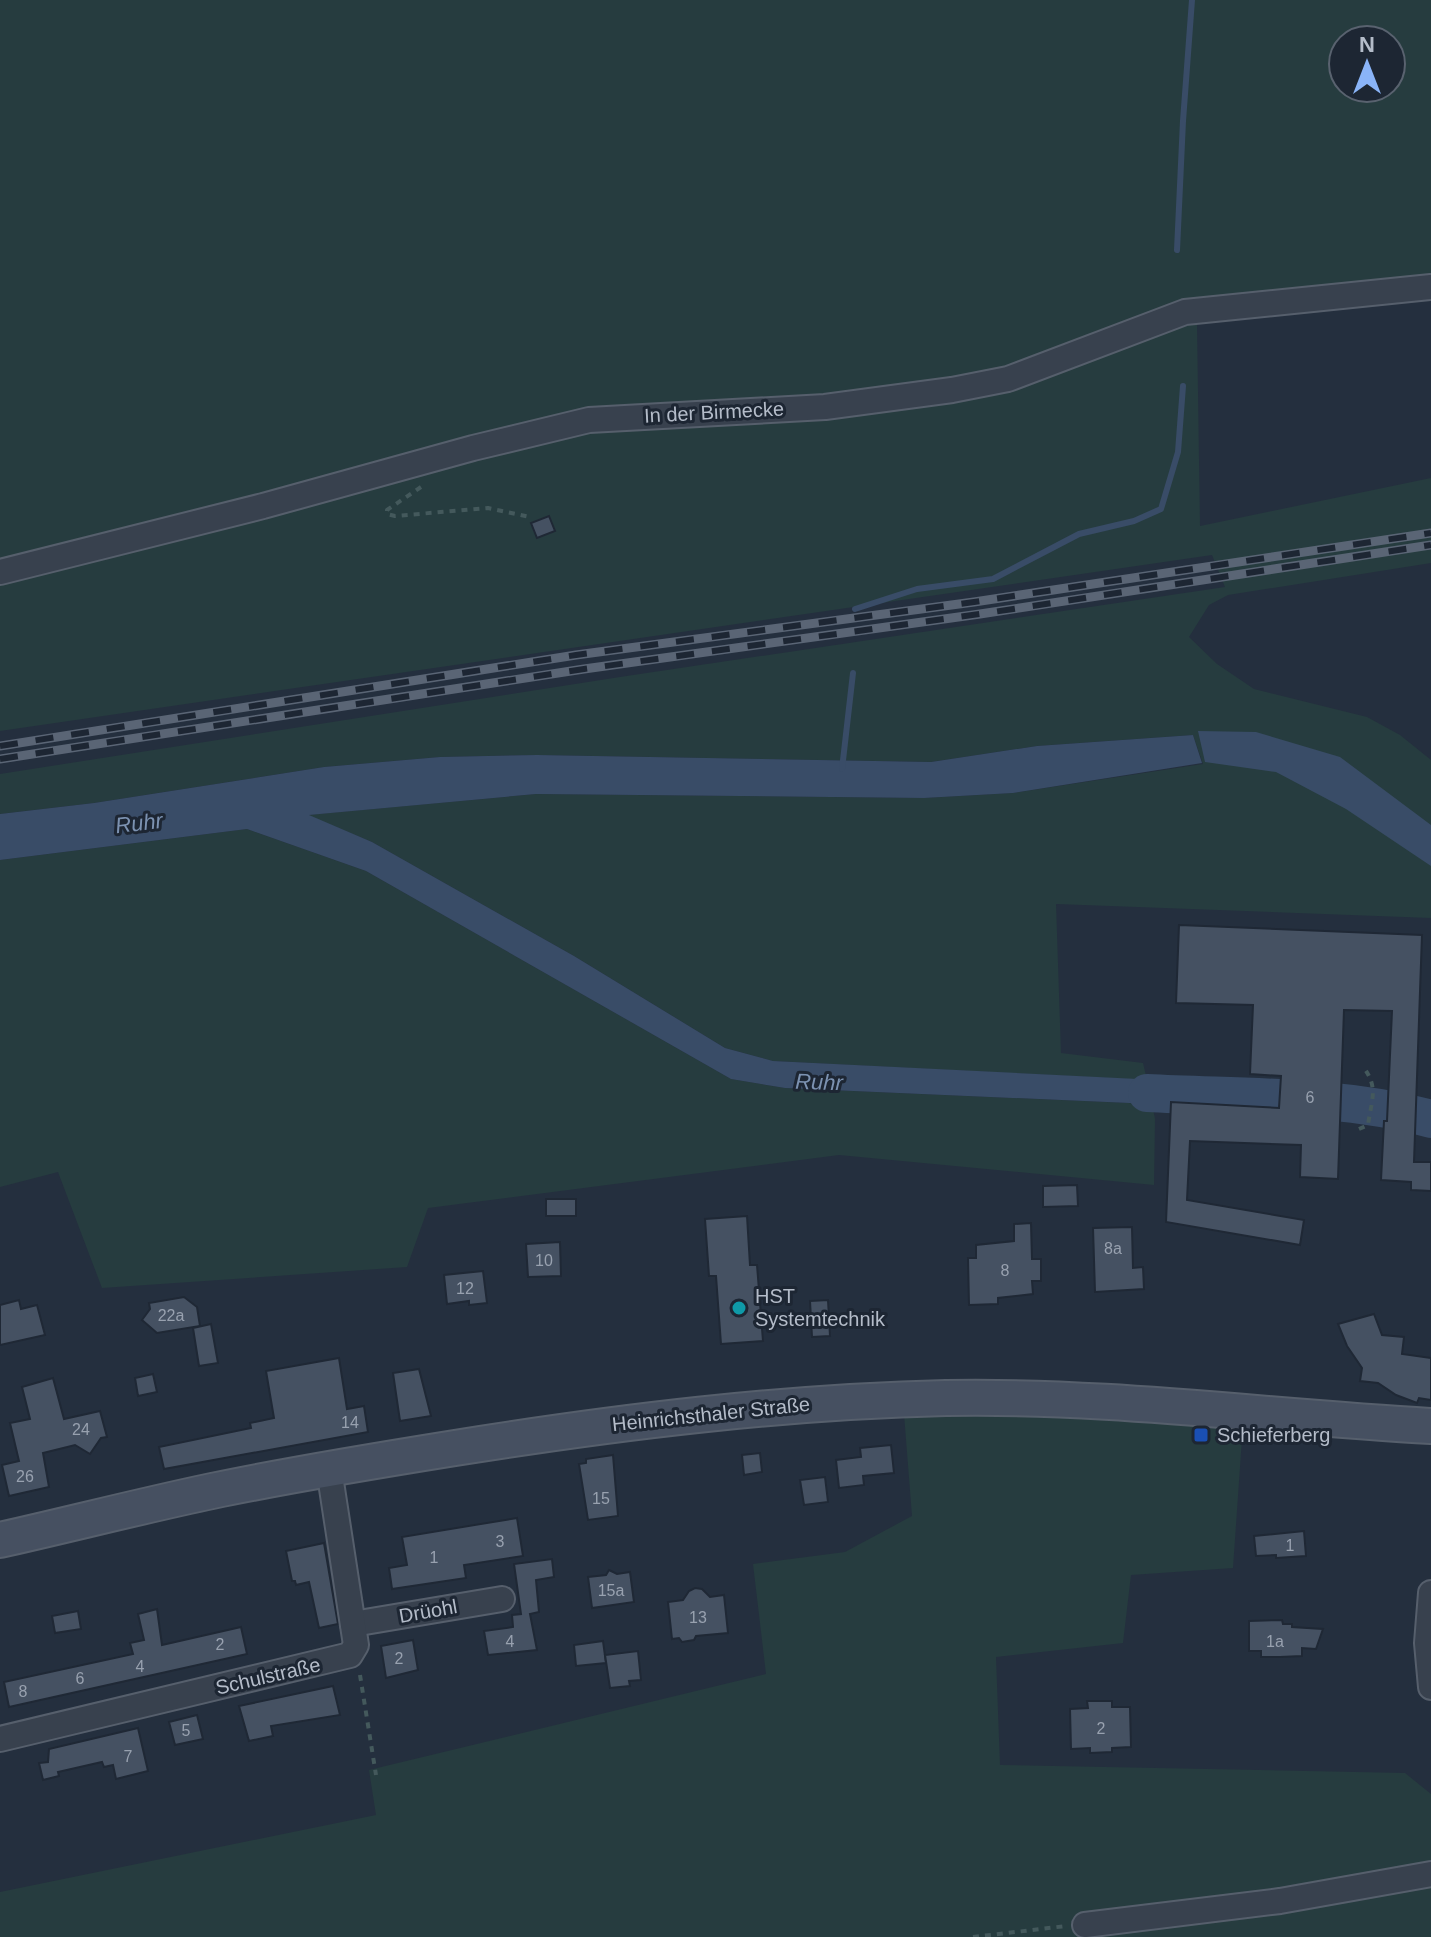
<svg xmlns="http://www.w3.org/2000/svg" width="1431" height="1937" font-family="Helvetica,sans-serif">
  <style>
    .green { fill: #263c3f; fill-rule: evenodd }
    .water { fill: #394c67 }
    .lines { fill: none; stroke-linecap: round; stroke-linejoin: round }
    .stream { stroke: #394c67; stroke-width: 6 }
    .river { stroke: #394c67; stroke-width: 38 }
    .building { fill: #455162; stroke: #1f2835; stroke-width: 2 }
    .street-casing { stroke: #565f6c; stroke-width: 28 }
    .secondary-casing { stroke: #565f6c; stroke-width: 38 }
    .path { stroke: #44595c; stroke-width: 4; stroke-dasharray: 6 6; stroke-linecap: butt }
    .street { stroke: #38414e; stroke-width: 24 }
    .secondary { stroke: #465061; stroke-width: 34 }
    .rail-casing { stroke: #5a6575; stroke-width: 9 }
    .rail { stroke: #1d2633; stroke-width: 6; stroke-dasharray: 18; stroke-linecap: butt }
    .culture-dot { fill: #0f9aa8; stroke: #1d2633; stroke-width: 3 }
    .transit-dot { fill: #1a4fb4; stroke: #1d2633; stroke-width: 3 }
    .labels { text-anchor: middle; dominant-baseline: central; stroke-width: 6; stroke-linejoin: round; paint-order: stroke }
    .number-label { font-size: 16px; fill: #98a1af }
    .street-label { font-size: 20px; fill: #b4bcc9; stroke: #1d2633 }
    .poi-label { font-size: 20px; fill: #b4bcc9; stroke: #1d2633; text-anchor: start }
    .water-label { font-size: 22px; font-style: italic; fill: #7c92b1; stroke: #1d2633 }
  </style>
  <rect width="100%" height="100%" fill="#242f3e"/>
  <g class="green">
    <path d="M0 0H1431V300L1197 324 1200 526 1431 478V563L1228 595 1209 605 1189 637 1217 664 1254 689 1367 717 1400 735 1431 760V918L1056 904 1061 1053 1143 1063 1147 1080 773 1061 725 1048 574 956 372 842 307 815 536 794 924 798 1013 793 1203 764 1193 735 1037 746 931 762 537 755 440 757 324 767 94 803 0 814V774L620 677 1225 587 1212 555 0 731ZM1343 40H1391V88H1343Z"/>
    <polygon points="247,829 366,871 731,1079 785,1088 1152,1104 1155,1119 1154,1185 839,1155 428,1208 407,1267 102,1288 58,1172 0,1187 0,860"/>
    <polygon points="1078,1410 1243,1424 1233,1568 1131,1575 1123,1643 996,1657 1000,1765 1405,1773 1431,1794 1431,1937 0,1937 0,1892 376,1815 369,1770 766,1674 753,1564 845,1552 912,1516 904,1414"/>
  </g>
  <g class="water">
    <polygon points="1198,731 1256,732 1340,757 1431,825 1431,866 1346,809 1276,772 1205,762"/>
    <polygon points="1193,735 1202,763 1013,793 924,798 536,794 309,815 372,842 574,956 725,1048 773,1061 1199,1082 1199,1101 1166,1101 1152,1104 785,1088 731,1079 366,871 247,829 0,860 0,814 94,803 324,767 440,757 537,755 931,762 1037,746"/>
  </g>
  <g class="lines">
    <g class="stream">
      <polyline points="1177,250 1183,121 1192,0"/>
      <polyline points="855,609 917,589 993,579 1079,534 1134,521 1161,509 1178,452 1183,386"/>
      <polyline points="842,769 853,673"/>
    </g>
    <path class="river" d="M1147 1093C1242 1098 1339 1094 1431 1119"/>
  </g>
  <g class="building">
    <polygon points="549,516 555,531 537,538 531,523"/>
    <polygon points="1179,925 1422,935 1414,1162 1431,1162 1431,1191 1411,1190 1411,1182 1381,1180 1384,1121 1387,1121 1392,1011 1344,1010 1338,1179 1300,1177 1301,1145 1190,1141 1187,1200 1304,1220 1300,1245 1166,1222 1171,1102 1279,1108 1281,1076 1250,1074 1253,1005 1176,1003"/>
    <polygon points="1077,1185 1078,1206 1043,1207 1043,1186"/>
    <rect x="546" y="1199" width="30" height="17"/>
    <polygon points="747,1216 750,1265 757,1265 763,1341 721,1344 716,1276 709,1276 705,1219"/>
    <polygon points="1031,1223 1032,1259 1041,1259 1041,1281 1032,1281 1033,1294 998,1298 998,1304 969,1305 968,1258 976,1258 976,1245 1014,1241 1014,1224"/>
    <polygon points="1132,1227 1133,1268 1143,1267 1144,1289 1095,1292 1093,1228"/>
    <polygon points="560,1242 561,1276 528,1277 526,1244"/>
    <polygon points="483,1271 487,1303 469,1305 469,1301 447,1304 444,1275"/>
    <polygon points="184,1297 197,1307 200,1326 157,1333 142,1320 150,1309 149,1303"/>
    <polygon points="19,1300 21,1309 37,1305 45,1335 0,1345 0,1305"/>
    <polygon points="828,1300 830,1336 812,1337 810,1301"/>
    <polygon points="1374,1314 1382,1335 1404,1337 1402,1354 1431,1358 1431,1400 1419,1398 1417,1403 1396,1395 1378,1383 1360,1381 1362,1368 1347,1346 1338,1324"/>
    <polygon points="211,1324 218,1363 199,1366 193,1328"/>
    <polygon points="339,1358 347,1409 364,1406 368,1432 164,1469 159,1447 251,1428 250,1423 274,1418 266,1371"/>
    <polygon points="419,1369 431,1416 400,1421 393,1373"/>
    <polygon points="153,1374 157,1392 138,1396 135,1378"/>
    <polygon points="53,1378 64,1419 100,1411 107,1437 101,1438 90,1454 75,1445 43,1453 49,1487 9,1496 2,1465 19,1461 10,1423 30,1419 22,1387"/>
    <polygon points="891,1445 894,1473 863,1476 864,1485 839,1488 836,1460 861,1457 860,1448"/>
    <polygon points="760,1453 762,1472 744,1475 742,1455"/>
    <polygon points="613,1455 618,1516 588,1520 579,1464 586,1463 586,1459"/>
    <polygon points="825,1477 828,1502 804,1505 800,1480"/>
    <polygon points="517,1518 523,1556 464,1565 466,1578 392,1589 389,1568 407,1565 402,1537"/>
    <polygon points="1304,1531 1306,1556 1276,1558 1276,1555 1256,1556 1254,1536"/>
    <polygon points="324,1543 338,1624 319,1628 309,1582 296,1585 295,1581 292,1581 286,1551"/>
    <polygon points="552,1559 554,1577 536,1580 539,1612 530,1614 537,1650 488,1655 484,1631 513,1627 512,1615 521,1614 514,1564"/>
    <polygon points="609,1570 617,1574 630,1572 634,1602 592,1608 588,1577 606,1575"/>
    <polygon points="695,1588 702,1589 710,1597 724,1595 728,1633 696,1636 694,1640 682,1642 679,1638 672,1639 668,1602 683,1600 689,1591"/>
    <polygon points="157,1609 162,1645 241,1627 247,1654 9,1707 4,1682 133,1654 130,1643 144,1640 138,1614"/>
    <polygon points="78,1611 81,1629 55,1633 52,1616"/>
    <polygon points="1282,1620 1283,1624 1292,1624 1292,1627 1323,1629 1316,1649 1302,1648 1302,1656 1280,1657 1261,1657 1261,1651 1249,1651 1249,1621"/>
    <polygon points="413,1640 418,1670 386,1678 381,1646"/>
    <polygon points="603,1641 606,1663 576,1666 574,1645"/>
    <polygon points="638,1651 641,1680 629,1681 630,1686 610,1688 605,1655"/>
    <polygon points="333,1686 340,1715 271,1726 273,1736 249,1741 239,1706"/>
    <polygon points="1087,1701 1112,1701 1112,1707 1130,1707 1131,1747 1112,1748 1112,1752 1090,1753 1090,1748 1071,1749 1070,1709 1088,1708"/>
    <polygon points="197,1715 203,1739 175,1745 169,1722"/>
    <polygon points="138,1728 148,1771 116,1779 113,1765 104,1767 102,1762 58,1772 59,1776 43,1780 39,1763 48,1762 49,1749"/>
  </g>
  <g class="lines">
    <defs>
      <g id="street">
        <polyline points="0,572 263,506 473,448 589,420 825,407 952,390 1008,379 1185,312 1431,287"/>
        <polyline points="1431,1593 1427,1643 1431,1687"/>
        <polyline points="353,1624 502,1599"/>
        <polyline points="0,1739 350,1655 356,1645 329,1469"/>
        <polyline points="1085,1925 1280,1901 1431,1874"/>
      </g>
      <path id="secondary" d="M0 1540C71 1524 141 1506 212 1491 293 1474 374 1461 455 1448 618 1422 780 1402 946 1398 1108 1395 1269 1417 1431 1426"/>
    </defs>
    <use href="#street" class="street-casing"/>
    <use href="#secondary" class="secondary-casing"/>
    <g class="path">
      <polyline points="421,487 387,510 387,514 395,516 488,508 530,517"/>
      <path d="M1359 1129 1368 1125C1371 1102 1379 1088 1364 1068"/>
      <polyline points="360,1675 376,1775"/>
      <polyline points="973,1937 1066,1926"/>
    </g>
    <use href="#street" class="street"/>
    <use href="#secondary" class="secondary"/>
    <defs>
      <g id="rail">
        <polyline points="0,746 576,655 974,602 1431,533"/>
        <polyline points="0,759 584,669 980,614 1431,545"/>
      </g>
    </defs>
    <use href="#rail" class="rail-casing"/>
    <use href="#rail" class="rail"/>
  </g>
  <circle class="culture-dot" cx="739" cy="1308" r="8"/>
  <rect class="transit-dot" x="1193" y="1427" width="16" height="16" rx="4"/>
  <g class="labels">
    <g class="number-label">
      <text x="1310" y="1097">6</text>
      <text x="1113" y="1248">8a</text>
      <text x="544" y="1260">10</text>
      <text x="1005" y="1270">8</text>
      <text x="465" y="1288">12</text>
      <text x="171" y="1315">22a</text>
      <text x="350" y="1422">14</text>
      <text x="81" y="1429">24</text>
      <text x="25" y="1476">26</text>
      <text x="601" y="1498">15</text>
      <text x="500" y="1541">3</text>
      <text x="1290" y="1545">1</text>
      <text x="434" y="1557">1</text>
      <text x="611" y="1590">15a</text>
      <text x="698" y="1617">13</text>
      <text x="510" y="1641">4</text>
      <text x="1275" y="1641">1a</text>
      <text x="220" y="1644">2</text>
      <text x="399" y="1658">2</text>
      <text x="140" y="1666">4</text>
      <text x="80" y="1678">6</text>
      <text x="23" y="1691">8</text>
      <text x="1101" y="1728">2</text>
      <text x="186" y="1730">5</text>
      <text x="128" y="1756">7</text>
    </g>
    <g class="street-label">
      <text transform="translate(714 412) rotate(-3)">In der Birmecke</text>
      <text transform="translate(711 1414) rotate(-6)">Heinrichsthaler Straße</text>
      <text transform="translate(428 1611) rotate(-10)">Drüohl</text>
      <text transform="translate(268 1676) rotate(-13)">Schulstraße</text>
    </g>
    <g class="poi-label">
      <text x="755" y="1296">HST<tspan x="755" dy="23">Systemtechnik</tspan></text>
      <text x="1217" y="1435">Schieferberg</text>
    </g>
    <g class="water-label">
      <text transform="translate(139 823) rotate(-7)">Ruhr</text>
      <text transform="translate(819 1082) rotate(2)">Ruhr</text>
    </g>
  </g>
  <g transform="translate(1367 64)"><circle r="38" fill="#1d2633" stroke="#59626f" stroke-width="2"/>
  <path d="M0-6L14 30L0 20L-14 30Z" fill="#8ab4f8"/>
  <text y="-12" font-size="22" font-weight="bold" text-anchor="middle" fill="#b4bcc9">N</text>
  </g>
</svg>
